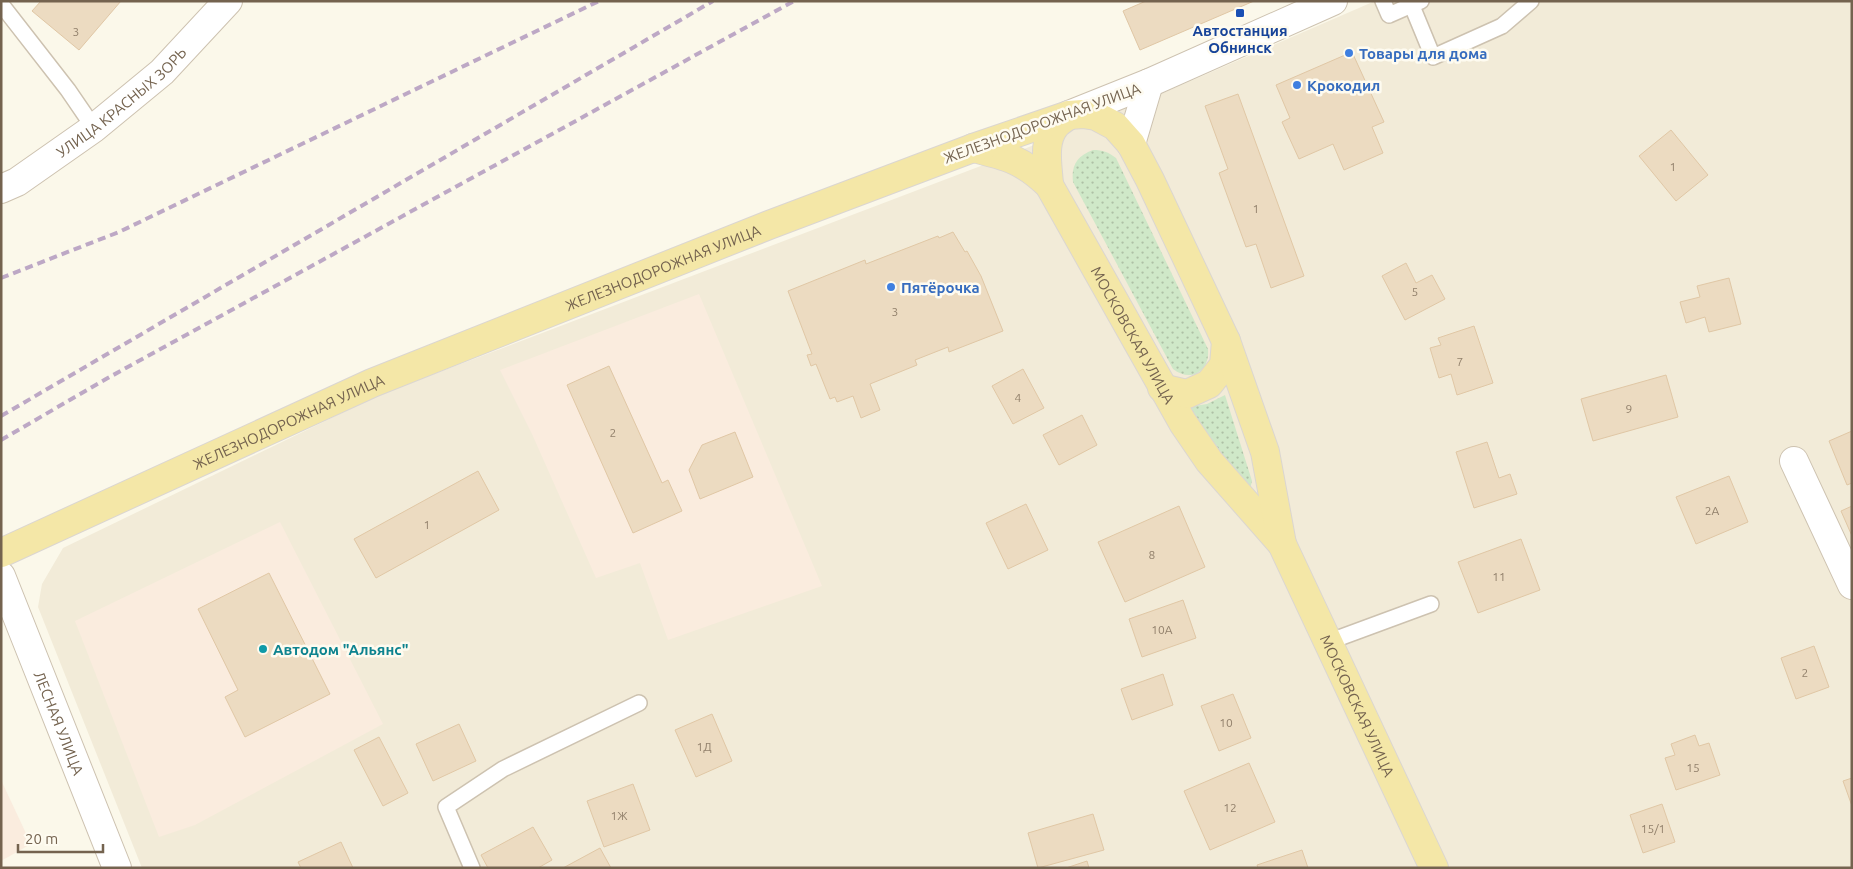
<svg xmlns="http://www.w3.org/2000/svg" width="1853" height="869" font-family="Ubuntu,sans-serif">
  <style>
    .residential { fill: #f2ebd8 }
    .commercial { fill: #faecde }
    .green { fill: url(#green-dots) }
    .building { fill: #ecdbc1; stroke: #e0c7a5 }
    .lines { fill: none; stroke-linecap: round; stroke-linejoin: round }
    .service-casing { stroke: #cdc2b0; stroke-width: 18 }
    .minor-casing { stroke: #cdc2b0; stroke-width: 30 }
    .tertiary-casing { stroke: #cdc2b0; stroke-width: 30 }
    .primary-casing { stroke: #dbd6d1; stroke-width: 30 }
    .service { stroke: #fff; stroke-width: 15 }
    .minor { stroke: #fff; stroke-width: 28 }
    .tertiary { stroke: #fff; stroke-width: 28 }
    .primary { stroke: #f4e7a7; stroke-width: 28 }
    .rail { stroke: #bda8c5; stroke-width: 4; stroke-dasharray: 8 5; stroke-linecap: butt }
    .transit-dot { fill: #1a4fb4; stroke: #fefbf0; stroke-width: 2 }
    .shop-dot { fill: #3f7fe0; stroke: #fefbf0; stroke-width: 2 }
    .culture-dot { fill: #0f9aa8; stroke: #fefbf0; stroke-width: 2 }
    .labels { text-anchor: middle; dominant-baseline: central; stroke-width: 5; stroke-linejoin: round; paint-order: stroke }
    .number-label { font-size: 12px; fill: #92816c }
    .transit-label { font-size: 15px; font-weight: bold; fill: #164399; stroke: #fefbf0 }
    .shop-label { font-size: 15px; font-weight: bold; fill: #366cbe; stroke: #fefbf0; text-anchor: start }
    .street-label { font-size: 15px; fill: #74634f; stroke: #fefbf0 }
    .culture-label { font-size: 15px; font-weight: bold; fill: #0d838f; stroke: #fefbf0; text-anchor: start }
  </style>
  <defs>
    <pattern id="green-dots" width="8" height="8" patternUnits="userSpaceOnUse" patternTransform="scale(1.25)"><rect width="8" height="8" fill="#cfe8c8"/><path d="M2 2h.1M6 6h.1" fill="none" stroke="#adc0a5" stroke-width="1.8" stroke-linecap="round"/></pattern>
  </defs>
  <rect width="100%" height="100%" fill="#fbf8ea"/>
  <polygon class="residential" points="1375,1 1852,1 1852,868 142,868 38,607 42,584 63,548 379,395 1007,156 1163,93"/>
  <g class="commercial">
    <polygon points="699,294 822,586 668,640 640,563 596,578 532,434 500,370"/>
    <polygon points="280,522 383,724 195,825 159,837 75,621"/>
    <polygon points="1,780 31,844 1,861"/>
  </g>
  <g class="green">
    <path d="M1093 150C1103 150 1108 152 1116 158L1208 349C1210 371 1191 383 1173 369L1073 182C1071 165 1077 156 1093 150Z"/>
    <polygon points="1225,395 1252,481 1250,489 1246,487 1188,407 1207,404"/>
  </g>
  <g class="building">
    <polygon points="41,1 121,1 79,50 32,11"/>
    <polygon points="1146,1 1254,1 1140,50 1123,11"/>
    <polygon points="1352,52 1384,122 1372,127 1383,153 1344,170 1333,144 1299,159 1282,122 1290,118 1276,85"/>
    <polygon points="1238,94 1304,276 1271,288 1256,244 1246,247 1219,173 1228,169 1205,106"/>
    <polygon points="1671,130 1708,175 1676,201 1639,156"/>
    <polygon points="953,232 965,252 967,251 981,276 1003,331 949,352 948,347 915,360 917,365 870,384 880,410 861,418 853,396 837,402 835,397 830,399 816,364 811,366 807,355 812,354 788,291 865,260 866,264 938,236 939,238"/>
    <polygon points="1406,263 1416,283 1432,275 1445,299 1405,320 1382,276"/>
    <polygon points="1729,278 1741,324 1709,332 1705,317 1686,323 1680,302 1700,297 1697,286"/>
    <polygon points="1474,326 1493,383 1457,395 1451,374 1439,378 1430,348 1441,345 1438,338"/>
    <polygon points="609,366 662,483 668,480 682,511 633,533 567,385"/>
    <polygon points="1023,369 1044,408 1013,424 992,386"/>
    <polygon points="1666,375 1678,417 1593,441 1581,399"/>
    <polygon points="1082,415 1097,445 1059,465 1043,435"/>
    <polygon points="1852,431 1852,483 1847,485 1829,441"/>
    <polygon points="735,432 753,477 700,499 689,470 702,445"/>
    <polygon points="1487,442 1499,478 1510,474 1517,494 1474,508 1456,452"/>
    <polygon points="478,471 499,510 376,578 354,539"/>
    <polygon points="1729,476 1748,522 1696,544 1676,497"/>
    <polygon points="1026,504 1048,550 1008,569 986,523"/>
    <polygon points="1179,506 1205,567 1125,602 1098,542"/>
    <polygon points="1852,506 1852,536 1841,511"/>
    <polygon points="1521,539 1540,590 1478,613 1458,562"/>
    <polygon points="269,573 330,694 245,737 225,697 238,690 198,609"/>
    <polygon points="1183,600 1196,638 1142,657 1129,619"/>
    <polygon points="1814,646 1829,687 1796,699 1781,658"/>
    <polygon points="1163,674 1173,705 1132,720 1121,689"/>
    <polygon points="1233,694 1251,738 1219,751 1201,706"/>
    <polygon points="712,714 732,761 696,777 675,730"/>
    <polygon points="459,724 476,761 433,781 416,744"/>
    <polygon points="1695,735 1699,746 1709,743 1720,775 1676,790 1665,758 1675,755 1671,744"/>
    <polygon points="379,737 408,793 383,806 354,750"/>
    <polygon points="1249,763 1275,822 1210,850 1184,791"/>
    <polygon points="1852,778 1852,806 1843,781"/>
    <polygon points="633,784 650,830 604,847 587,801"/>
    <polygon points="1662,804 1675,842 1643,853 1630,815"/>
    <polygon points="1093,814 1104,850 1038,868 1028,833"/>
    <polygon points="533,827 552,860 538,868 488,868 481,855"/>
    <polygon points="341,842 353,868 301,868 298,862"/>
    <polygon points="600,848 611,868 563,868"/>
    <polygon points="1302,850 1308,868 1258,868 1257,865"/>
    <polygon points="1087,861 1089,868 1066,868"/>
  </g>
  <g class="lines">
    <defs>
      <g id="service">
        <polyline points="1383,1 1389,15 1421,1"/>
        <polyline points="1,4 68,90 94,128"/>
        <polyline points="1412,6 1433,57 1502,26 1531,1"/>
        <polyline points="1328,642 1431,604"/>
        <polyline points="472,868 446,807 503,769 639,703"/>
      </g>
      <g id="minor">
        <polyline points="1069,115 1149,83 1333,1"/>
        <polyline points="1131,144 1149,83"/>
        <polyline points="1794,461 1852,585"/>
        <path id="s1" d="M1 576 117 868"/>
      </g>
      <g id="tertiary">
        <path id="s2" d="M1 189 17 182 94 128 162 72 228 1"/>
      </g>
      <g id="primary">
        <path id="s3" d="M973 148C1007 156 1023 160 1049 185L1183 423 1209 461 1282 544"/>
        <path d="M1049 185C1048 166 1042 141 1056 125 1060 121 1065 118 1069 115"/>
        <polyline points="1162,388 1187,394 1209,384 1224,365 1226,341"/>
        <path id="s4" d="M1 553 372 383 769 225 973 148 1069 115 1083 114 1096 116 1115 126 1131 144 1150 180 1226 341 1265 452 1282 544 1434 868"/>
      </g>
    </defs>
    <use href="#service" class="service-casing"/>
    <use href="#minor" class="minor-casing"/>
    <use href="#tertiary" class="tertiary-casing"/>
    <use href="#primary" class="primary-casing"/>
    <use href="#service" class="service"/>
    <use href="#minor" class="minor"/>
    <use href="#tertiary" class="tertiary"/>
    <use href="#primary" class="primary"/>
    <g class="rail">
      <polyline points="1,278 119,232 599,1"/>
      <polyline points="1,416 713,1"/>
      <polyline points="1,440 106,379 794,1"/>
    </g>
  </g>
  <rect class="transit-dot" x="1235" y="8" width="10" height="10" rx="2.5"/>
  <g class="shop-dot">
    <circle cx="1349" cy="53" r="5"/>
    <circle cx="1297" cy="85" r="5"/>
    <circle cx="891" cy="287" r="5"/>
  </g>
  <circle class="culture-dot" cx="263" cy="649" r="5"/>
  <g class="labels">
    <g class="number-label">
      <text x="76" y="31">3</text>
      <text x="1673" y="166">1</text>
      <text x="1256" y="208">1</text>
      <text x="1415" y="291">5</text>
      <text x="895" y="311">3</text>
      <text x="1460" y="361">7</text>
      <text x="1018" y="397">4</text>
      <text x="1629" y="408">9</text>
      <text x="613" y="432">2</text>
      <text x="1712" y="510">2А</text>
      <text x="427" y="524">1</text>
      <text x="1152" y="554">8</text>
      <text x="1499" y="576">11</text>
      <text x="1162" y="629">10А</text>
      <text x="1805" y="672">2</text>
      <text x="1226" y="722">10</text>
      <text x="704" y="746">1Д</text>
      <text x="1693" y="767">15</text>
      <text x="1230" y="807">12</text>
      <text x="619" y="815">1Ж</text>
      <text x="1653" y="828">15/1</text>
    </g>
    <g class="transit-label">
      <text x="1240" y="30">Автостанция<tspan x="1240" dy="17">Обнинск</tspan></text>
    </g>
    <g class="shop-label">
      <text x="1359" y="53">Товары для дома</text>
      <text x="1307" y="85">Крокодил</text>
      <text x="901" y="287">Пятёрочка</text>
    </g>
    <g class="street-label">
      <text stroke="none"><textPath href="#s2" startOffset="149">УЛИЦА КРАСНЫХ ЗОРЬ</textPath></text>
      <text transform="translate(1042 123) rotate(-20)">ЖЕЛЕЗНОДОРОЖНАЯ УЛИЦА</text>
      <text stroke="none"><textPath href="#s4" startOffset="721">ЖЕЛЕЗНОДОРОЖНАЯ УЛИЦА</textPath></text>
      <text stroke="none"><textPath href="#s3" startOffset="258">МОСКОВСКАЯ УЛИЦА</textPath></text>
      <text stroke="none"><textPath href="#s4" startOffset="316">ЖЕЛЕЗНОДОРОЖНАЯ УЛИЦА</textPath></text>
      <text stroke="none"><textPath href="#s4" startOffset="1836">МОСКОВСКАЯ УЛИЦА</textPath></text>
      <text stroke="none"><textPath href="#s1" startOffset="158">ЛЕСНАЯ УЛИЦА</textPath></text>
    </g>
    <g class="culture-label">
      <text x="273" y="649">Автодом "Альянс"</text>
    </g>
  </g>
  <rect width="1853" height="869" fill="none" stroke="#74634f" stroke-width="5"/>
  <path d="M18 844v8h85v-8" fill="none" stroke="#74634f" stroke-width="2.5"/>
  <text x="25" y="844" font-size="15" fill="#74634f" stroke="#fefbf0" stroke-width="4" paint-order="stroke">20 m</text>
</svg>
